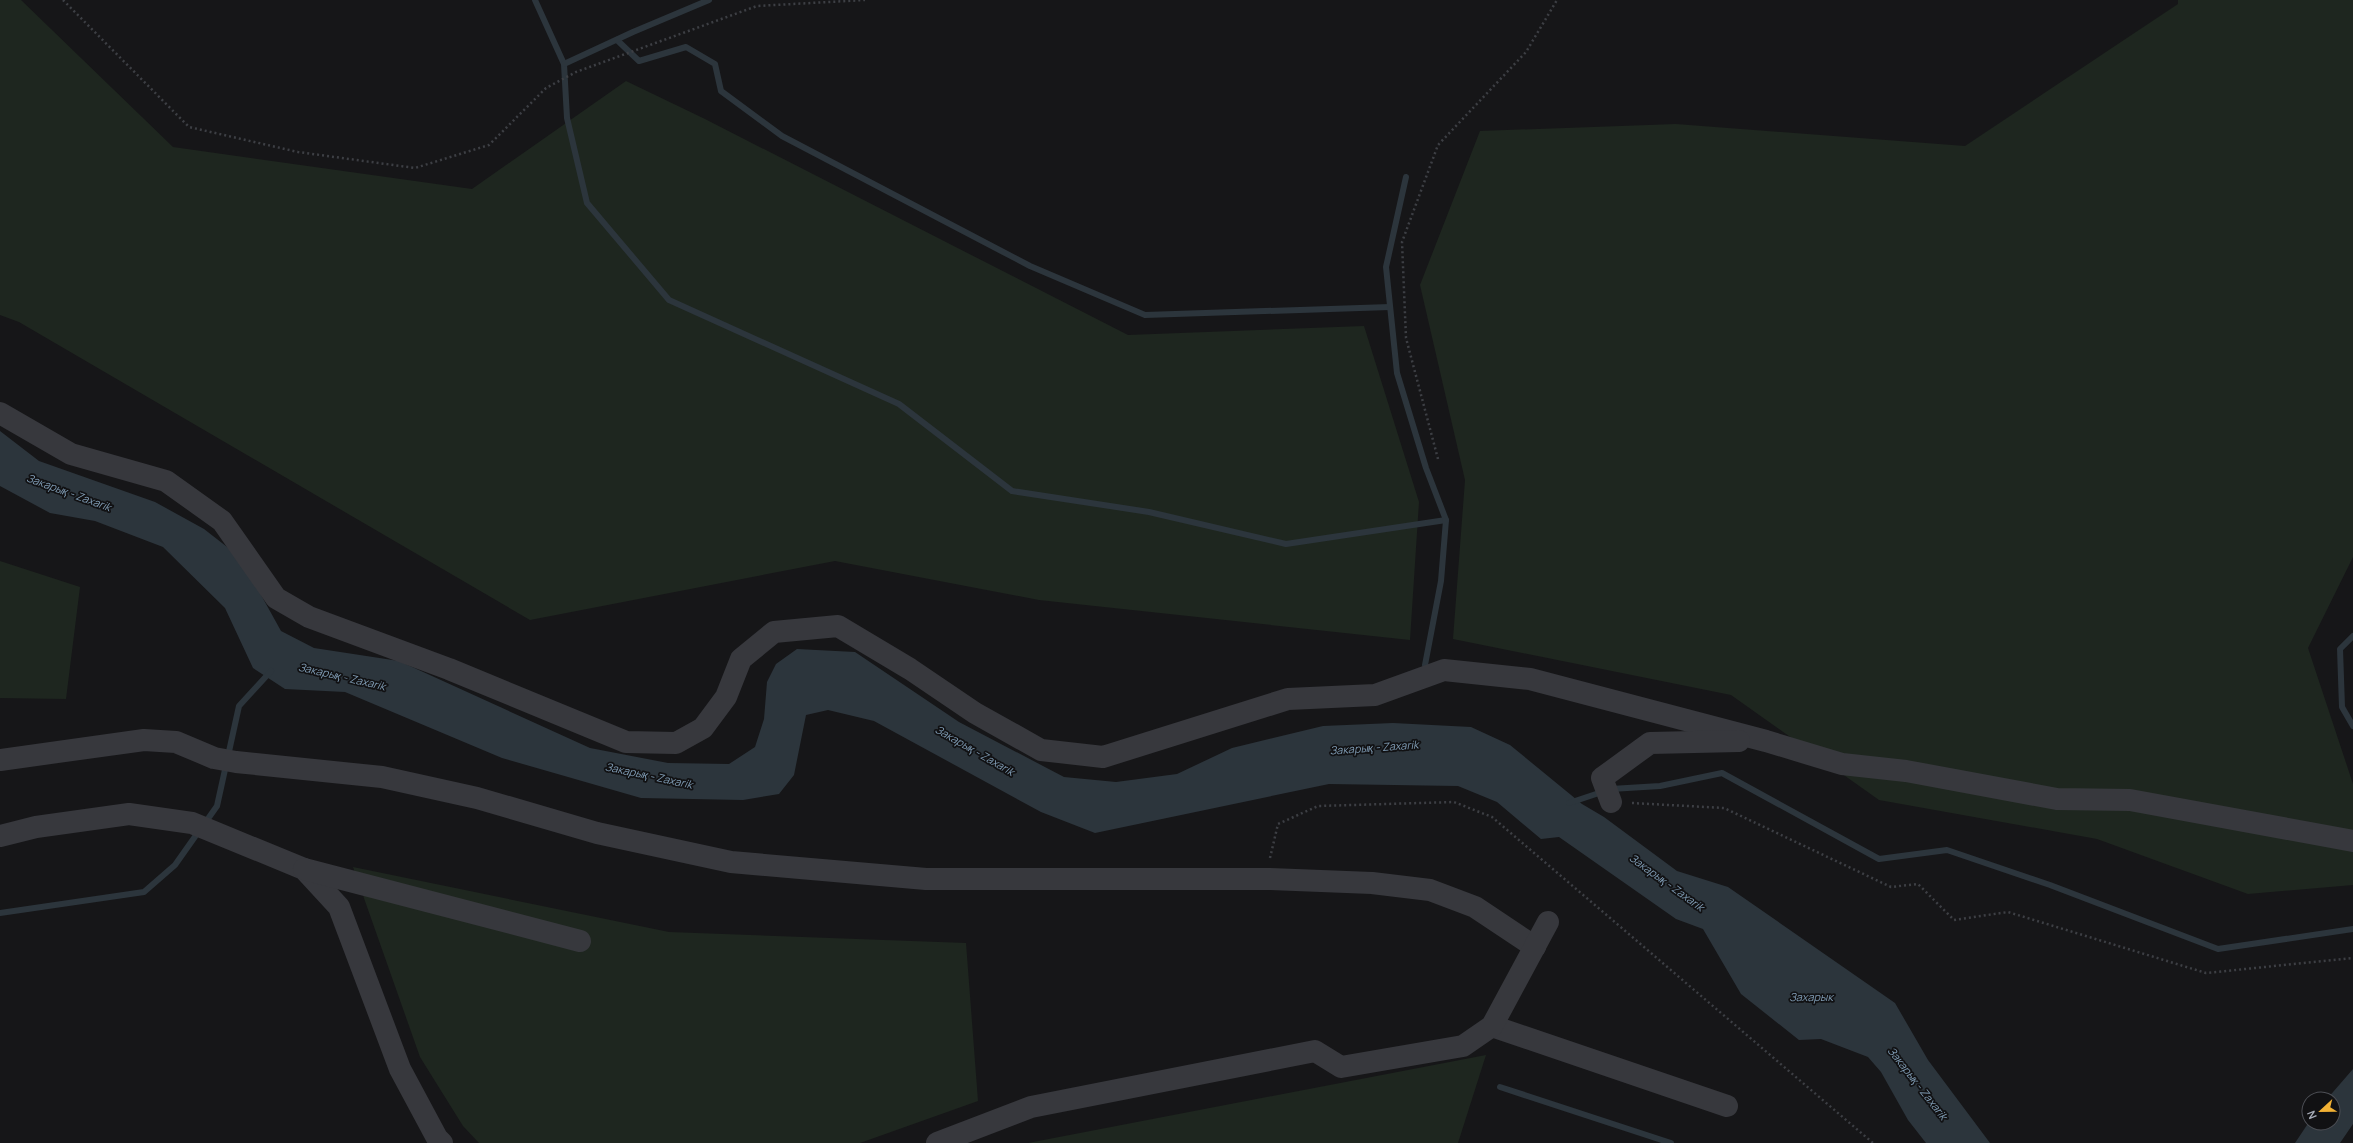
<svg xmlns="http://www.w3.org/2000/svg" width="2353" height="1143" font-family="Manrope,sans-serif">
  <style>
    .green { fill: #1e261f }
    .water { fill: #2c353c }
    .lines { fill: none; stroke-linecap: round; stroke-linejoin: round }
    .stream { stroke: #2c353c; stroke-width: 6 }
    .path { stroke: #3d3f44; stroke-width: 2.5; stroke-dasharray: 2 3; stroke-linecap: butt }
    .minor { stroke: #37383d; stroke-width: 22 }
    .labels { text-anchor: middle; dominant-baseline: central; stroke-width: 3.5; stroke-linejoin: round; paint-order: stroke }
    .water-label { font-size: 11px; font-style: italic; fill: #7f9bb3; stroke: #111113 }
  </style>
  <rect width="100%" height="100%" fill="#161618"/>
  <g class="green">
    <polygon points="0,0 21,0 173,147 472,189 626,81 705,119 1128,335 1364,326 1419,502 1410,640 1039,600 835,561 530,620 19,322 0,315"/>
    <polygon points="2178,0 2353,0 2353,557 2308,648 2353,784 2353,885 2248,894 2097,839 1879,800 1731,695 1453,639 1465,480 1420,285 1480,131 1676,124 1965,146 2178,4"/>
    <polygon points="0,561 80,587 66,699 0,698"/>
    <polygon points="353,867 669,932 966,943 978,1101 860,1143 479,1143 463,1126 420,1057"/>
    <polygon points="1486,1055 1458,1143 1028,1143"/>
  </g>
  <g class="water">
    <polygon points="0,431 39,461 155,502 204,529 240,557 281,631 314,648 399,661 590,748 668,763 729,764 755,747 764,719 767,682 776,664 797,649 855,652 959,722 1064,777 1116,782 1177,774 1232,748 1323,726 1393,723 1471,727 1510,745 1582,804 1604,817 1677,871 1728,887 1895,1003 1928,1060 1990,1143 1926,1143 1908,1120 1881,1072 1868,1057 1821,1039 1799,1040 1741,994 1703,929 1676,919 1559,837 1541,839 1497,802 1458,786 1329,784 1095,833 1041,812 874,721 828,710 806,715 794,775 779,794 743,800 641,798 502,758 345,692 285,689 253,668 225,608 163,547 95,521 50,513 0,486"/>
    <polygon points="2353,1069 2353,1124 2340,1143 2295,1143 2309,1122 2333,1123 2333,1099 2327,1099"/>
  </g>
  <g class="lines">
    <g class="stream">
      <polyline points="535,0 564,64 567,118 587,203 669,300 899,404 1012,491 1149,512 1286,544 1446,520"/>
      <polyline points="617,40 639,61 686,47 715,64 721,91 782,136 1030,266 1145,315 1390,307"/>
      <polyline points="564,64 633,32 709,0"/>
      <polyline points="1406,177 1386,267 1397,373 1426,468 1446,520 1441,581 1425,665"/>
      <polyline points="2353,636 2340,649 2342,707 2353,726"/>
      <polyline points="1611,789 1660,786 1722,773 1879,859 1947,850 2050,885 2218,949 2353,929"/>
      <polyline points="1569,803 1602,792"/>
      <polyline points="205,823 217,806 239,706 271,671"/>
      <polyline points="0,913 144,892 175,865 199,831"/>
      <polyline points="1500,1087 1671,1143"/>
    </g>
    <g class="path">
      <polyline points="63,0 189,127 298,152 415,168 489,145 546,88 576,72 757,6 865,0"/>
      <polyline points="1438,459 1406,338 1402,242 1438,145 1526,52 1557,0"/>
      <polyline points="1632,803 1724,808 1891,887 1918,884 1954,920 2008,912 2206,973 2353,958"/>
      <polyline points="1270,858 1278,824 1318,806 1454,802 1492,817 1873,1143"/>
    </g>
    <g class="minor">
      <polyline points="0,413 71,454 166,481 222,521 276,598 309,617 449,669 626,742 676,743 703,728 726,697 741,659 774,632 838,626 910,669 975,713 1041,750 1103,757 1288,699 1375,695 1444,670 1530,679 1766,741 1842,764 1906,771 2057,799 2130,800 2353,841"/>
      <polyline points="0,760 144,740 176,742 214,758 236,762 382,777 477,798 597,833 731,862 926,879 1270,879 1372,883 1430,890 1475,907 1535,947"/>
      <polyline points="1611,802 1602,778 1650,743 1739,741"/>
      <polyline points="0,836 36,827 129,814 192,823 304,869 339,907 400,1069 437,1138 442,1143"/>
      <polyline points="304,869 580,941"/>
      <polyline points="1492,1026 1727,1106"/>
      <polyline points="937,1143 1031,1107 1315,1051 1341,1067 1463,1046 1492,1026 1548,922"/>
    </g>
  </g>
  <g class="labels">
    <g class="water-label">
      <text transform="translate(69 492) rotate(20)">Закарық - Zaxarik</text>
      <text transform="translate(342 676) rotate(13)">Закарық - Zaxarik</text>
      <text transform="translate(1374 747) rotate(-4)">Закарық - Zaxarik</text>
      <text transform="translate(975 750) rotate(30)">Закарық - Zaxarik</text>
      <text transform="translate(649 775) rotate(12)">Закарық - Zaxarik</text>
      <text transform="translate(1667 882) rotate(36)">Закарық - Zaxarik</text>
      <text x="1811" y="996">Захарык</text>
      <text transform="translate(1918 1083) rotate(52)">Закарық - Zaxarik</text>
    </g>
  </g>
  <g transform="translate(2321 1111) rotate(248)"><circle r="19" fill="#111113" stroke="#4d4f55"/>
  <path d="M0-3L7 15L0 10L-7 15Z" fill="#f2b134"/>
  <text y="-6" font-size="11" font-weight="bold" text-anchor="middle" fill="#a8adb8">N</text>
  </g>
</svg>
